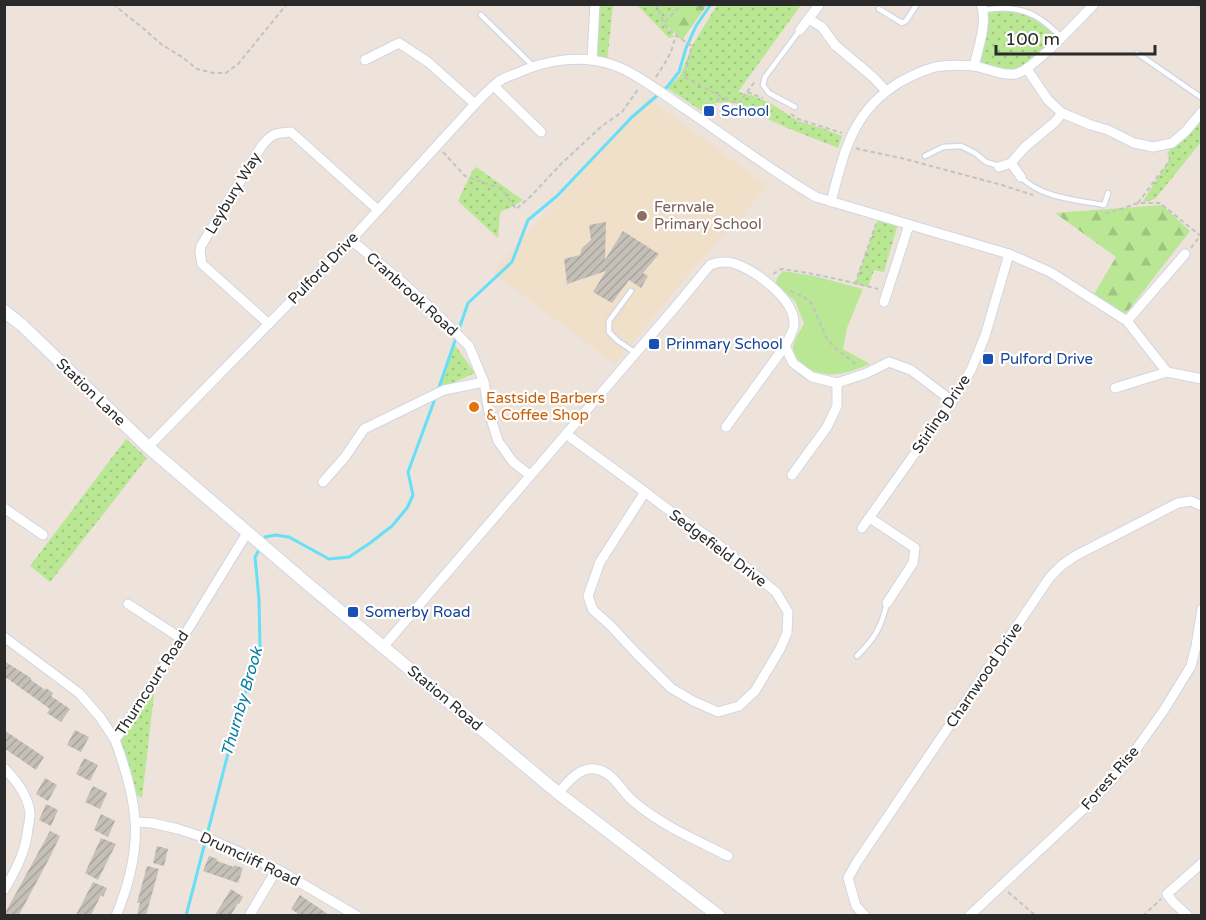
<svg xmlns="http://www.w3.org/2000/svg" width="1206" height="920" font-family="'Varela Round',sans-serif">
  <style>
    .education { fill: #f0dfc9 }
    .grass { fill: url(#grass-dots) }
    .forest { fill: url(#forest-firs) }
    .park { fill: #b9e794 }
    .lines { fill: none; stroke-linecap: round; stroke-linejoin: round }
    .stream { stroke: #67dff6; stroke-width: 3 }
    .building { fill: url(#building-hatch) }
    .lane-casing { stroke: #d0d6e4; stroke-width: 7 }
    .street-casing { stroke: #d0d6e4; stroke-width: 11 }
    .secondary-casing { stroke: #d0d6e4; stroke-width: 14 }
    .path { stroke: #c3c3c3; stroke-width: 2; stroke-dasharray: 4.5 3; stroke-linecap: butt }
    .lane { stroke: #fff; stroke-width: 4.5 }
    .street { stroke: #fff; stroke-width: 9 }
    .secondary { stroke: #fff; stroke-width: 12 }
    .transit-dot { fill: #1a4fb4; stroke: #fff; stroke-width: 2 }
    .education-dot { fill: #8d6e63; stroke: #fff; stroke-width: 2 }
    .food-dot { fill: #e8710a; stroke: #fff; stroke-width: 2 }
    .labels { text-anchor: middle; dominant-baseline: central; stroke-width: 4.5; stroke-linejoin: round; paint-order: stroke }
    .transit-label { font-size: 15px; fill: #164399; stroke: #fff; text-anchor: start }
    .street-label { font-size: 15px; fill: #2a2a2a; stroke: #fff }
    .education-label { font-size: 15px; fill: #785e54; stroke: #fff; text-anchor: start }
    .food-label { font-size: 15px; fill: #c56008; stroke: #fff; text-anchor: start }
    .water-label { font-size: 16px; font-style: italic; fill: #057da3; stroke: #fff }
  </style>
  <defs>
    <pattern id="grass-dots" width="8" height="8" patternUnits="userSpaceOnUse" patternTransform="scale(1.5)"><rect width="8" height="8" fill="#b9e794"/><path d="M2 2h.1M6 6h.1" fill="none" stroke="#9fc680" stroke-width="1.8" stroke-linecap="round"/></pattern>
    <pattern id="forest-firs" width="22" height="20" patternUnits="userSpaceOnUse" patternTransform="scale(1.5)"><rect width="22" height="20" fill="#b9e794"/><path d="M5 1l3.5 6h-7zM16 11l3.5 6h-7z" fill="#9fc680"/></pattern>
    <pattern id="building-hatch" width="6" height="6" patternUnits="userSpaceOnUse" patternTransform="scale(1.5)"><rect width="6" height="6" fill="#c4bfb7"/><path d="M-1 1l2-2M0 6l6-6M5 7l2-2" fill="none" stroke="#a9a49e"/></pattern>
  </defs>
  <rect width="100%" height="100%" fill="#ede3db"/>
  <polygon class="education" points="649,99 768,186 683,281 615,364 492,272"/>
  <g class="grass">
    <polygon points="595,5 613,5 607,62 592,60"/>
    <polygon points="637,5 674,5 666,25 674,37 669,38"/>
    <polygon points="717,5 801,5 738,92 754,96 770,103 798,121 822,128 842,136 838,148 785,127 732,102 715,103 708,115 667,88 680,76 692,46"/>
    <polygon points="997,8 1033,15 1061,35 1016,74 974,66 984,10"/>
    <polygon points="1201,119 1201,142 1155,199 1142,203 1169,160 1168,152 1182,134"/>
    <polygon points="476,167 523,200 514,206 500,212 498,238 458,201 472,171"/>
    <polygon points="879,216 898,224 884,272 874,270 868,287 855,284"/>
    <polygon points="454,344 475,373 441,388 440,384"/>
    <polygon points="126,439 147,458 50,582 30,566"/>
    <polygon points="156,677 142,798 131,791 115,740"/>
  </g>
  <g class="forest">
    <polygon points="674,5 707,5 682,40 666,25"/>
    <polygon points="1162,205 1190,231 1124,316 1094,294 1116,257 1055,213"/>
  </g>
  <path class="park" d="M783 271 814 276 863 289 847 328 843 349 870 364C848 373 824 382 803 364 798 360 794 356 793 349 793 341 801 330 804 323L795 301 775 284 778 277Z"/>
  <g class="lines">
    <g class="stream">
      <polyline points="438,390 468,303 512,262 528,220 557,196 632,117 667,87 679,72 686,48 696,26 711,4"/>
      <polyline points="263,542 265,537 275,535 289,537 329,559 349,557 370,543 392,526 407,508 413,495 408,472 436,396"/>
      <polyline points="186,916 238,715 260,647 259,599 255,557 260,548"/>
    </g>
  </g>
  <g class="building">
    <polygon points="606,222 605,260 623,231 659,254 643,273 648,276 641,288 629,280 612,303 593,292 606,271 567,284 564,259 580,255 582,248 591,240 589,225"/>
    <polygon points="4,661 31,678 31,680 45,690 46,688 53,693 51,696 70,709 61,722 47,713 50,709 4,676"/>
    <polygon points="4,730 44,757 36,770 4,748"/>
    <polygon points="75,730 89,737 81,752 67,745"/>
    <polygon points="84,758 98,765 90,781 76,774"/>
    <polygon points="45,778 57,785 48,801 36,794"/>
    <polygon points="93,786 107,793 100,809 85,802"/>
    <polygon points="46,804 58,810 51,826 39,820"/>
    <polygon points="101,814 115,821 108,837 94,830"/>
    <polygon points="50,831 60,836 51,855 19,915 4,915"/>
    <polygon points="101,838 116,844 98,880 85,873"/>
    <polygon points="157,846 168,849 164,866 153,863"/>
    <polygon points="209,856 217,859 217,861 234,867 234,865 243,868 238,883 203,871"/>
    <polygon points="147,866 159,869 146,915 137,915 140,903 137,903"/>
    <polygon points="93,882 107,888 103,897 101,895 91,915 76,915"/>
    <polygon points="231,889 243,897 239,904 238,903 231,915 215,915"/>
    <polygon points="300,895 329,915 300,915 291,909"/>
  </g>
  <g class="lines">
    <defs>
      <g id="lane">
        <polyline points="1200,4 1202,6"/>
        <polyline points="879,9 902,23 906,21 917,4"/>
        <path d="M984 10C1001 7 1019 7 1035 16 1045 21 1053 30 1062 37"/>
        <polyline points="481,15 532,65"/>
        <polyline points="1137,53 1202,98"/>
        <polyline points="795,107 769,93 763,85 765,77 800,30"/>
        <polyline points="925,156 943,147 961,146 975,153 986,162 999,166"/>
        <path d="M1021 177C1041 198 1077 200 1104 205L1108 193"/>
        <polyline points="631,291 609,321 609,332 618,341 636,353"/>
        <path d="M857 656C875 638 881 628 887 603"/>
      </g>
      <g id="street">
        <polyline points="809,19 822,27 835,45 874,78 886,91"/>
        <polyline points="800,30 819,5"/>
        <polyline points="365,60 399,43 428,62 475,104"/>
        <polyline points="592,60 595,4"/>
        <path d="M974 66C978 49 988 22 981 4"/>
        <polyline points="1027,69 1048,100 1062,113 1091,125 1108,130 1134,143 1153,147 1172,143 1185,132 1202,112"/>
        <polyline points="494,86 541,132"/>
        <polyline points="1011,163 1021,177"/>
        <polyline points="999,167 1011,163 1025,147 1055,122 1062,113"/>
        <path d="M831 202C844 152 852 111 900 82 911 76 929 67 942 66 952 65 965 65 974 66 988 68 1001 76 1015 74 1031 72 1080 19 1094 4"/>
        <polyline points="351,240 400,280 434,311 469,346 484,382 489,412 498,441 513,462 530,475"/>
        <polyline points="884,302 909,225"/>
        <polyline points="1127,321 1185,254"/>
        <path d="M269 324 202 264 200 253 201 246 261 147C271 134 274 133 291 132L378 210"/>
        <polyline points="1115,388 1167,372"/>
        <polyline points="726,427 785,346"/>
        <polyline points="566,434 645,492 666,508 714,541 776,592 788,612 787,633 780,649 755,691 739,706 718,712 693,701 671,688 636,653 610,625 593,610 588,596 600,562 645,492"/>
        <path d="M148 447 351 240 475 104C483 96 490 88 498 82 503 78 509 76 515 74 545 60 580 54 613 65 637 73 665 96 687 110 730 139 771 171 816 197L1009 254 1050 272 1127 321 1167 372 1202 379"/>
        <polyline points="792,475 827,427 837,406 837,383"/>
        <polyline points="323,482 345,457 364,429 444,390 484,382"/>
        <polyline points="4,508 43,535"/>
        <polyline points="870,518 915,548 913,563 887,603"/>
        <polyline points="862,528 952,401 971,370 985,336 1009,254"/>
        <polyline points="128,604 182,639"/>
        <polyline points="4,637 79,693 100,717 115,740"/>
        <path d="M383 647 677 305 710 265C717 262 725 261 733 263 755 270 795 299 794 324 794 331 788 340 785 346L793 363 812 377 837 383 867 373 889 362 911 370 952 401"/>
        <path d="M4 768C16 780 28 796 30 813 30 818 29 823 28 828 26 851 16 870 4 890"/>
        <path d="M558 793C568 782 579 767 595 769 614 772 620 790 633 801 661 825 696 840 728 856"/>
        <polyline points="136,822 152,823 178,829 212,840 277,869 357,916"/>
        <path d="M116 916C144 848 140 807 115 740L182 639 247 533"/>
        <polyline points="249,916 277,869"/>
        <polyline points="865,916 856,906 848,878 857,862 1050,577 1062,565 1075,556 1178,503 1191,501 1202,506"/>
        <polyline points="969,916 1090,803 1111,781 1137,748 1164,710 1191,666 1196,646 1202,609"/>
        <polyline points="1188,916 1173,902 1167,894 1202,863"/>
      </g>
      <polyline id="secondary" points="4,311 23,326 148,447 303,580 558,793 719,916"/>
    </defs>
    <use href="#lane" class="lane-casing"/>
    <use href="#street" class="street-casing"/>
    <use href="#secondary" class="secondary-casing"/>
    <g class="path">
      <polyline points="113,4 144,29 161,44 182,57 197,69 213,73 226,73 238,64 287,4"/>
      <path d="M655 4C659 10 661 16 664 23 671 34 682 39 692 46L684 77 732 102 739 103 747 92 763 98"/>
      <polyline points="665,22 682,4"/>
      <path d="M656 77C665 63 673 52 675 36"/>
      <polyline points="747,92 756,80"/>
      <polyline points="791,114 798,119 842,133"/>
      <polyline points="710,115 720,96"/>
      <polyline points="856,148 858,149 901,158 1002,185 1033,195"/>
      <polyline points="443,152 465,176 502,189 516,209 530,197 562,163 602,126 622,112 639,88"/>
      <polyline points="1138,203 1170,160 1168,153"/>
      <polyline points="1105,213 1109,213 1138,203 1160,203 1202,237"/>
      <polyline points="1191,248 1200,236"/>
      <path d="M773 274 781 269C814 273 846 281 878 289"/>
      <polyline points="855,284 876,224"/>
      <polyline points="790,291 804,297 812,304 826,337 834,347 858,366"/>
      <polyline points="1008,892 1036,916"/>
      <polyline points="1143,916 1161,899"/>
    </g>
    <use href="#lane" class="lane"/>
    <use href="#street" class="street"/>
    <use href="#secondary" class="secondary"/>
  </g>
  <g class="transit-dot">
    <rect x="703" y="105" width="12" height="12" rx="3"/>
    <rect x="648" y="338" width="12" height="12" rx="3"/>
    <rect x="982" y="353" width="12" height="12" rx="3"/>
    <rect x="347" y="606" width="12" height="12" rx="3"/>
  </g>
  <circle class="education-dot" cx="642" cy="216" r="6"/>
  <circle class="food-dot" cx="474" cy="407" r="6"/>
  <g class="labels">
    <g class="transit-label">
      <text x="721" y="111">School</text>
      <text x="666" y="344">Prinmary School</text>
      <text x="1000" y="359">Pulford Drive</text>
      <text x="365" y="612">Somerby Road</text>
    </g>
    <g class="street-label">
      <text transform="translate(233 193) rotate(-59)">Leybury Way</text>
      <text transform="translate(323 268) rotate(-46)">Pulford Drive</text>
      <text transform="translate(412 294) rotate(42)">Cranbrook Road</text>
      <text transform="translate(91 392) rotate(44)">Station Lane</text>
      <text transform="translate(941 414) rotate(-56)">Stirling Drive</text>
      <text transform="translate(718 548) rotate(37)">Sedgefield Drive</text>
      <text transform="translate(984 675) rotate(-56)">Charnwood Drive</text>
      <text transform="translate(152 683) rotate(-57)">Thurncourt Road</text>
      <text transform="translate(445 698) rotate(40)">Station Road</text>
      <text transform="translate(1110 778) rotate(-49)">Forest Rise</text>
      <text transform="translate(250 859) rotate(25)">Drumcliff Road</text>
    </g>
    <g class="education-label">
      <text x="654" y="207">Fernvale<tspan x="654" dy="17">Primary School</tspan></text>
    </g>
    <g class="food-label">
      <text x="486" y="398">Eastside Barbers<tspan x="486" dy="17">&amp; Coffee Shop</tspan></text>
    </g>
    <g class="water-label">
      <text transform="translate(242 702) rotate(-74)">Thurnby Brook</text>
    </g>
  </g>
  <rect width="1206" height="920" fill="none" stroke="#2a2a2a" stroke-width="12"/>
  <path d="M996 45v9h159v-9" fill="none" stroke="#2a2a2a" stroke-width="3"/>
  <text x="1005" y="45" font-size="18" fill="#2a2a2a" stroke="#ffffff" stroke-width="4.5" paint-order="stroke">100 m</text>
</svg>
